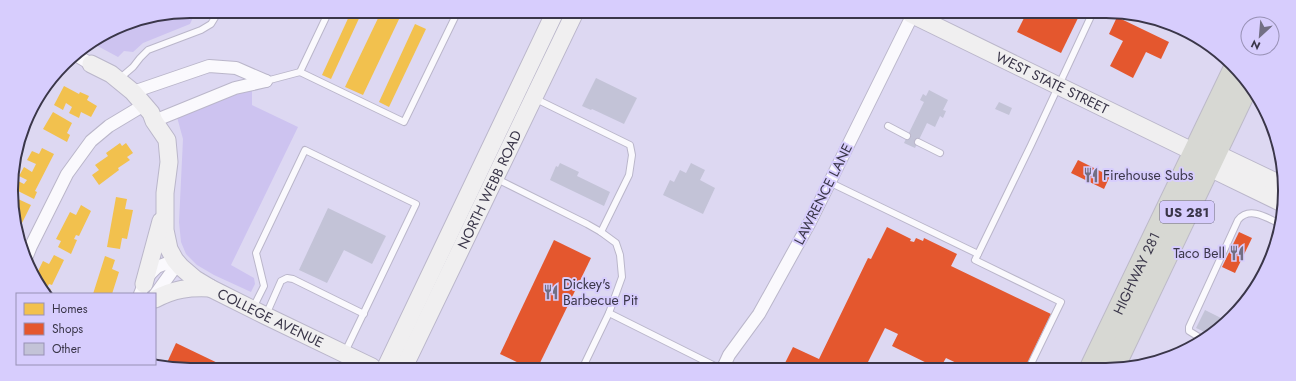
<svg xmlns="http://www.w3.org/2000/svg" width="1296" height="381" font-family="Jost,sans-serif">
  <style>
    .green { fill: #cdc3f0 }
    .homes { fill: #f2c14e }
    .shops { fill: #e4572e }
    .building { fill: #c3c3d7 }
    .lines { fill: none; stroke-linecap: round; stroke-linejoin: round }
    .lane-casing { stroke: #bab6ca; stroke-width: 8 }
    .street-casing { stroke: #bab6ca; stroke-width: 14 }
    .secondary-casing { stroke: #bab6ca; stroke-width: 19 }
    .highway-casing { stroke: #bdbac8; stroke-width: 24 }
    .lane { stroke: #faf9fd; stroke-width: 6 }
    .street { stroke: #faf9fd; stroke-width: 12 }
    .secondary { stroke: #f0eff0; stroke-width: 17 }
    .highway { stroke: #d7d8d3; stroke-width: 22 }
    .labels { text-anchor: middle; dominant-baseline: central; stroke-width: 4; stroke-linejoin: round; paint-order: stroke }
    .shield { fill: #d7cdfd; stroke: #69637f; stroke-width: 1 }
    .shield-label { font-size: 13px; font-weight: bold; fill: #3a3649 }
    .street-label { font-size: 14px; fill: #3a3649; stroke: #d7cdfd }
    .poi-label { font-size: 14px; fill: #3a3649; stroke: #d7cdfd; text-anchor: start }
    .rim { fill: none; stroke: #3a3649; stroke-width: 2 }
  </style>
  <rect width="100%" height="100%" fill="#ddd8f2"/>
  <g class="green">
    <polygon points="190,11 196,11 190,24 143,43 133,52 124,51 118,57 92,43 122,25"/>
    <polygon points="252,89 252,105 298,127 231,265 254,278 255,284 251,292 214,275 197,265 186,254 181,242 179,222 183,139 177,117 238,91"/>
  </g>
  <g class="homes">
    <polygon points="351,12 362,12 331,79 322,75"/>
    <polygon points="381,12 393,12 401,15 363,95 345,87"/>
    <polygon points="415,24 426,29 389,107 379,102"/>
    <polygon points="64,86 79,94 80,92 89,96 87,100 97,106 91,117 81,112 79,118 69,113 72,107 66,103 63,110 54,105"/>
    <polygon points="53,112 72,123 67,133 70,135 67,142 43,129"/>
    <polygon points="120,143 122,146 126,143 133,153 127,157 130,160 118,168 119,170 99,185 92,175 99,170 95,165 108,156 106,153"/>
    <polygon points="42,148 54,154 35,191 37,192 34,199 14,189 18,181 24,184 27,180 19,176 24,167 32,172 36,164 27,160 32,151 39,154"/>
    <polygon points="116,197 127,199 125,209 133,210 127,239 122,238 120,249 107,247"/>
    <polygon points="18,199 31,205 20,227 23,228 19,236 17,235 14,202 16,203"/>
    <polygon points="81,205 91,211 79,236 76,235 74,239 77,240 71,254 58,247 61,241 56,239 70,212 76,215"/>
    <polygon points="54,255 64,260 52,285 49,284 47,288 51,289 48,294 45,294 36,275 43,261 49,264"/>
    <polygon points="105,256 115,260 112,269 119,272 112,294 93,294"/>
  </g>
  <g class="shops">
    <polygon points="1026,14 1080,14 1061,53 1017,32"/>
    <polygon points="1134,14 1140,14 1163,24 1161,28"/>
    <polygon points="1117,17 1169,42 1161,59 1146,52 1133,78 1110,66 1123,41 1109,34"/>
    <polygon points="1078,160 1110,176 1104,189 1071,173"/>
    <polygon points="887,227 911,239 910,241 914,242 916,238 923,241 924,238 957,254 951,266 1051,314 1025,368 967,368 946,358 940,368 937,368 892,346 898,334 885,328 865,368 791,368 784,365 793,347 819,359 868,258 871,259"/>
    <polygon points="1239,232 1252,238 1235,273 1222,267"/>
    <polygon points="554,240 591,258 538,367 527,367 500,354"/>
    <polygon points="176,343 226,367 165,367"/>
  </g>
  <g class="building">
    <polygon points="596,78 637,98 624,124 592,109 591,110 582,106"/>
    <polygon points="929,90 948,100 943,110 946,111 943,118 940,116 935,127 927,123 915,148 904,143 924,102 920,100 923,94 926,96"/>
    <polygon points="999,102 1012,108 1009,115 995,109"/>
    <polygon points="560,163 579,172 577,176 610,192 604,206 550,180 556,166 558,167"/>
    <polygon points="691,163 705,170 700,180 715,188 703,214 663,195 670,180 674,182 680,170 686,173"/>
    <polygon points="328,208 386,236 372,264 344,250 327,283 299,270"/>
    <polygon points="1205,310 1219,317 1227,322 1209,334 1196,328"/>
  </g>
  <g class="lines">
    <defs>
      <g id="lane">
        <polyline points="329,11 300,72 404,122 457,13 455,12"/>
        <polyline points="119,79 133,67 140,58 148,50 201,30 211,24 219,11"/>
        <polyline points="266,81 300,72"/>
        <polyline points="534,98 630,145 632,155 629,175 601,232"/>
        <polyline points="888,126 907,136"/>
        <polyline points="918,142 940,153"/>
        <polyline points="497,179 587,224 601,232 616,243 620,255 622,277 609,313 583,367"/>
        <polyline points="829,182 978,254 1031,145 1092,14"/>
        <polyline points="978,254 975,260 1061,302 1029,368"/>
        <polyline points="253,308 264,286 256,253 305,150 416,204 345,352"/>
        <polyline points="609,313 719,368"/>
        <polyline points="266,315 281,281 287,278 293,279 364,314"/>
        <path d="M1202 339 1189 331V327L1238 220C1250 205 1269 219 1282 225"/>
      </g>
      <g id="street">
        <polyline points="74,54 91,64"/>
        <polyline points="133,92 209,66 236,68 266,81"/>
        <polyline points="154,121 235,88 266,81"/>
        <polyline points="27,256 31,246 67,174 91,141 109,126 144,105"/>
        <polyline points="140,294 147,277 157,267 175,260"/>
        <polyline points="155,295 173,270 175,260"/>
        <polyline points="723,368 729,355 759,314 810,222 913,14"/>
      </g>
      <g id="secondary">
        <path id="s1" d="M911 14 1194 152 1208 167 1282 203"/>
        <path id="s2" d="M91 64 111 74 133 92 151 113 154 121 167 140 169 162 165 193V230L169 249 175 260 181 267 195 279 210 288 266 316 372 367"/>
        <polyline points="1203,153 1215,153 1282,185"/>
        <polyline points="144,284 161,221"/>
        <path d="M155 299C174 289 189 287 210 288"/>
        <polyline points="386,367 555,12"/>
        <path id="s3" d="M404 367 575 12"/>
      </g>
      <g id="highway">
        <path id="s4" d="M1091 368 1234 70"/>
        <polyline points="1113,368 1248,84"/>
      </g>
    </defs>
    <use href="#lane" class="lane-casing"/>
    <use href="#street" class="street-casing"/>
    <use href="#secondary" class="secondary-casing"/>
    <use href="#highway" class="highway-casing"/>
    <use href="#lane" class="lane"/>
    <use href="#street" class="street"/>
    <use href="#secondary" class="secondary"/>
    <use href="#highway" class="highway"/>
  </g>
  <defs>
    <symbol id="restaurant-bare" viewBox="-9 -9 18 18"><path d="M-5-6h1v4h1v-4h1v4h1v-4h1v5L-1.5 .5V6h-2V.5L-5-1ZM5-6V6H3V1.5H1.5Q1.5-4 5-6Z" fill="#736f84" stroke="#d7cdfd" stroke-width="2.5" paint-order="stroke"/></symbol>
  </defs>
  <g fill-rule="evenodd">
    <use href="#restaurant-bare" x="1080" y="164" width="22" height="22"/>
    <use href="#restaurant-bare" x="1226" y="242" width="22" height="22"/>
    <use href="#restaurant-bare" x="540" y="281" width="22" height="22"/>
  </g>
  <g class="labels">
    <rect class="shield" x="1160" y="201" width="54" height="22" rx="3"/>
    <g class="shield-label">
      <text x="1187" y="212">US 281</text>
    </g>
    <g class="street-label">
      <text stroke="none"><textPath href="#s1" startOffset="157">WEST STATE STREET</textPath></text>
      <text stroke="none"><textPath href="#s3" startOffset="197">NORTH WEBB ROAD</textPath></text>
      <text transform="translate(823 194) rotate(-63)">LAWRENCE LANE</text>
      <text stroke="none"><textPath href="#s4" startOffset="105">HIGHWAY 281</textPath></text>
      <text stroke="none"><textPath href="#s2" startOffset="345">COLLEGE AVENUE</textPath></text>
    </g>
    <g class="poi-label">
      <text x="1103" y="175">Firehouse Subs</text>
      <text x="1225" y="253" text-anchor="end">Taco Bell</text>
      <text x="563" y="284">Dickey's<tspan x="563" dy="16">Barbecue Pit</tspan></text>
    </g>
  </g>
  <path d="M0 0H1296V381H0ZM190 18H1106A172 172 0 0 1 1278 190V191A172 172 0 0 1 1106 363H190A172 172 0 0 1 18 191V190A172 172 0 0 1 190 18Z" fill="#d7cdfd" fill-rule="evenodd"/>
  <path class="rim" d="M190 18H1106A172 172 0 0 1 1278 190V191A172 172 0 0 1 1106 363H190A172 172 0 0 1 18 191V190A172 172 0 0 1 190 18Z"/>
  <rect x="16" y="293" width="140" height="72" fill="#d7cdfd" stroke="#9891b5"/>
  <rect x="24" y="303" width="20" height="12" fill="#f2c14e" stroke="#9891b5"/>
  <text x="52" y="313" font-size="12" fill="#3a3649">Homes</text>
  <rect x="24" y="323" width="20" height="12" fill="#e4572e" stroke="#9891b5"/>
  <text x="52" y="333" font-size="12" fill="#3a3649">Shops</text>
  <rect x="24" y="343" width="20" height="12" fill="#c3c3d7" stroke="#9891b5"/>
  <text x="52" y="353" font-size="12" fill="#3a3649">Other</text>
  <g transform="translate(1260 36) rotate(206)"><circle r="19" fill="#d7cdfd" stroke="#9891b5"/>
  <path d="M0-3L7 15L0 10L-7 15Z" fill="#736f84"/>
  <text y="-6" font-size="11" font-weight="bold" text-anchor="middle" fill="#3a3649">N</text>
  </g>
</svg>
